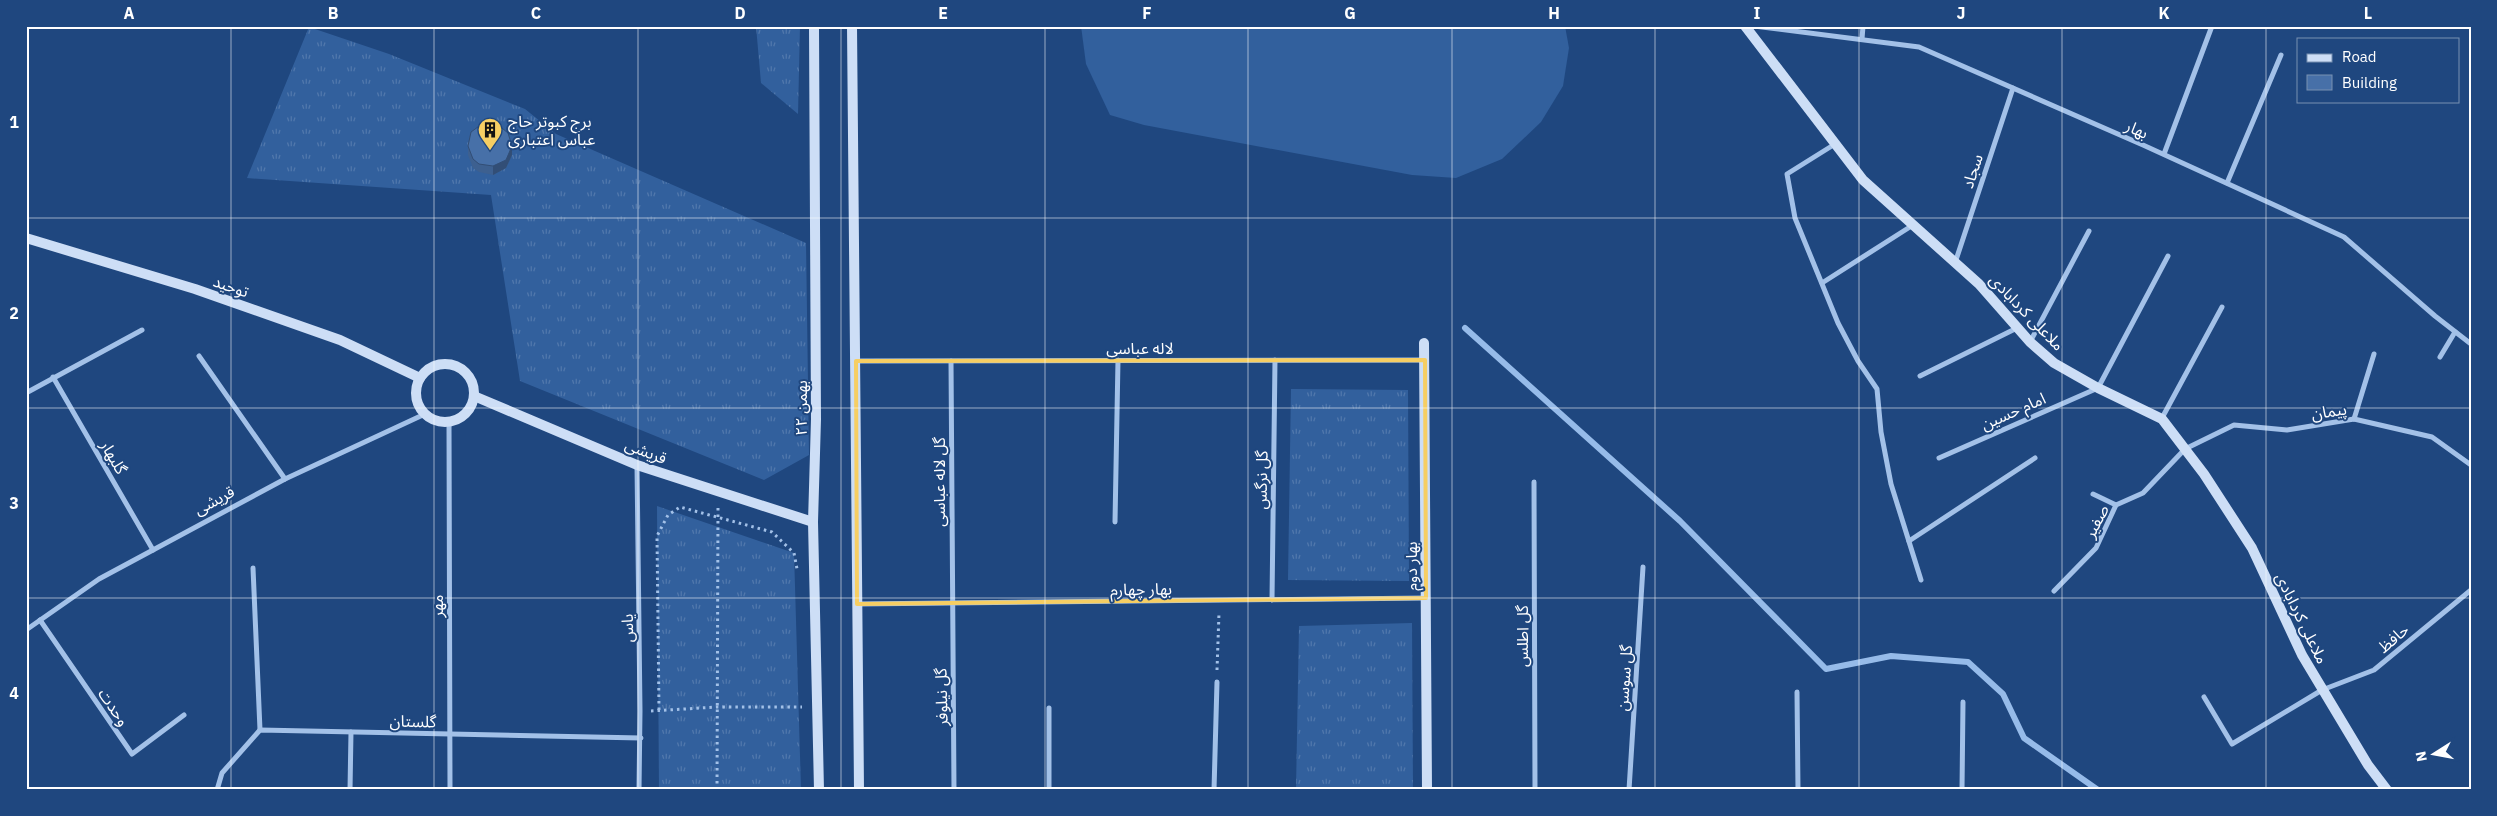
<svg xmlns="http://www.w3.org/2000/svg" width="2497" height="816" font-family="'IBM Plex Sans','Noto Sans Arabic',sans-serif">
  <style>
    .grass { fill: url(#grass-tufts) }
    .garden { fill: #32609d }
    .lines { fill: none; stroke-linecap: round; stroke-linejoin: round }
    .stream { stroke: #96bbe9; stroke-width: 6 }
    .path { stroke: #a3c1e8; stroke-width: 3; stroke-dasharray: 2.5 4; stroke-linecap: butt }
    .street { stroke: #a3c1e8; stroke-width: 5 }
    .secondary { stroke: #cddef6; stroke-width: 10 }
    .wall { fill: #3d6090 }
    .shaded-wall { fill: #324e76 }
    .building { fill: #4770a8; stroke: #324e76 }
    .marked { fill: none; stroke: #f6ce63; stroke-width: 4; stroke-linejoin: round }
    .grid { fill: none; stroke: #fff; stroke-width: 1; stroke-opacity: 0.55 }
    .labels { text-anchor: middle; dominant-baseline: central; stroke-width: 4; stroke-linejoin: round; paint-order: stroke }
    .poi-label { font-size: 16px; fill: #fff; stroke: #1f477f; text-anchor: start }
    .street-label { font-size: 16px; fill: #fff; stroke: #1f477f }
    .neatline { fill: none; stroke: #fff; stroke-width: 2 }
    .grid-label { font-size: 16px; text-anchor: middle; font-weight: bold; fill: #fff }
  </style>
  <defs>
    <pattern id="grass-tufts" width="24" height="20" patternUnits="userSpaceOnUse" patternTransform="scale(1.25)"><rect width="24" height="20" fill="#32609d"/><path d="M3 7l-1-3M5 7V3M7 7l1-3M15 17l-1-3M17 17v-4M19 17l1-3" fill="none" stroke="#5178ac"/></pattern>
  </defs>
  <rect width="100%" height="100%" fill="#1f477f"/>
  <g class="grass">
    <polygon points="756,26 800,26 798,114 761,83"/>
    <polygon points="309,27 389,54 525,109 556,134 806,243 809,455 764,480 520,381 491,195 247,178"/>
    <polygon points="1291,389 1408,390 1409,581 1288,580"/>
    <polygon points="657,506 794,553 801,790 659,790"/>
    <polygon points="1412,623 1413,790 1296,790 1299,626"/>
  </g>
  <polygon class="garden" points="1081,26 1565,26 1569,48 1563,86 1541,122 1502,159 1456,178 1412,175 1144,125 1110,115 1086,64"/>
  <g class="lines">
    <polyline class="stream" points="1465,328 1680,521 1826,669 1891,656 1968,662 2003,694 2024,738 2098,790"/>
    <g class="path">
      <polyline points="1217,670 1219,613"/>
      <polyline points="659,710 657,536 668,515 680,507 772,532 794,553 797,569"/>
      <polyline points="651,711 717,707 802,707"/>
      <polyline points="717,790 718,507"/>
    </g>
    <g class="street">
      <polyline points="1754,26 1919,47 2143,145 2344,237 2435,316 2471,344"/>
      <polyline points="1862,39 1863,26"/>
      <polyline points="1835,144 1787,174 1795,218 1838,323 1858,361 1877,389 1881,432 1891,484 1921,580"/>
      <polyline points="2164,154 2212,26"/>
      <polyline points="2227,183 2281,55"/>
      <polyline points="1955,263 2013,88"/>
      <polyline points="1822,283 1913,225"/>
      <polyline points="2030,342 2089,231"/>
      <polyline points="199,356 285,479"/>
      <polyline points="2440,357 2455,332"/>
      <polyline points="856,361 1424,360"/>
      <polyline points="951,361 954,790"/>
      <polyline points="1920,376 2017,328"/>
      <polyline points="53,377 153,550"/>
      <polyline points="26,393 142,330"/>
      <polyline points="2162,418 2222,307"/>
      <polyline points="2354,419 2374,354"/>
      <polyline points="449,422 450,790"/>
      <polyline points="1939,458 2098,388 2168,256"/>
      <polyline points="637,465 640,711 639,790"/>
      <polyline points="1534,482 1535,790"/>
      <polyline points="2093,494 2116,505"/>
      <polyline points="1115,522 1118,360"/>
      <polyline points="1909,541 2035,458"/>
      <polyline points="253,568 260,730"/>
      <polyline points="2054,591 2096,548 2116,505 2143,493 2185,449 2234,425 2287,430 2354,419 2432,437 2471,465"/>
      <polyline points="1272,600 1275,360"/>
      <polyline points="857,604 1426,598"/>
      <polyline points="40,620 132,754 184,715"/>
      <polyline points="26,630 99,579 153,550 285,479 425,414"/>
      <polyline points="1797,692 1798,790"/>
      <polyline points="2204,697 2232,744 2322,690 2374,670 2471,590"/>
      <polyline points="217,790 222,773 260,730 641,738"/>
      <polyline points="350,790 351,732"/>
      <polyline points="1049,790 1049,708"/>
      <polyline points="1214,790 1217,682"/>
      <polyline points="1629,790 1643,567"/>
      <polyline points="1962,790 1963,702"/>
    </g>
    <g class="secondary">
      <polyline points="814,26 816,419 813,522 819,790"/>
      <polyline points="852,26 859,790"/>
      <polyline points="1745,26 1863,180 1979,284 2030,342 2054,363 2098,388 2162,419 2204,474 2252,548 2302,655 2368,765 2387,790"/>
      <polyline points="26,238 195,289 340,340 420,378"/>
      <polyline points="1424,343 1427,790"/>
      <circle cx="445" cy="393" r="29"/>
      <polyline points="474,396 637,465 813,522"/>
    </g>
  </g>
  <polygon class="wall" points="468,146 512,155 506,168 493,175 479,172 473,168 468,155"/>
  <polygon class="shaded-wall" points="512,146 512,155 506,168 493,175 493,166"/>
  <polygon class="building" points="490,122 497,124 508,133 512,146 506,160 493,166 479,164 473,159 468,146 471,132 482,124"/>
  <path class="marked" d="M1425 360 1426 598 857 604 856 361Z"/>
  <path class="grid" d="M231 26V790M434 26V790M638 26V790M841 26V790M1045 26V790M1248 26V790M1452 26V790M1655 26V790M1859 26V790M2062 26V790M2266 26V790M26 218H2471M26 408H2471M26 598H2471"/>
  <defs>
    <symbol id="building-pin" viewBox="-11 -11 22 30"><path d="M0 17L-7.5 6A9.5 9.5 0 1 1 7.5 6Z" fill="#f6ce63" stroke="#1f477f"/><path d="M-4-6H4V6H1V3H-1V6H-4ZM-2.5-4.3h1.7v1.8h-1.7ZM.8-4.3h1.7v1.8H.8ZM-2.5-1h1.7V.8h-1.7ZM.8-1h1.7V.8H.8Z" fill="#111"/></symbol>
  </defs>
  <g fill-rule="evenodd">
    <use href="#building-pin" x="476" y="116" width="28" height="38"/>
  </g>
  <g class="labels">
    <g class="poi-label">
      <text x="508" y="121">برج کبوتر حاج<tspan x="508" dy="18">عباس اعتباری</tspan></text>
    </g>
    <g class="street-label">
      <text transform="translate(2137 129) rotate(24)">بهار</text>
      <text transform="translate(1972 171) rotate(-72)">سجاد</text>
      <text transform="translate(231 286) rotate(19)">توحید</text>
      <text transform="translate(2027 312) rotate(46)">ملاعلی کردابادی</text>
      <text x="1140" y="348">لاله عباسی</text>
      <text transform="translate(801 408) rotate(-90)">۲۲ بهمن</text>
      <text transform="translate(2013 411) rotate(-24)">امام حسین</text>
      <text transform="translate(2329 411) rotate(-9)">پیمان</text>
      <text transform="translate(646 451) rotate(21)">قریشی</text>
      <text transform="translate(114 457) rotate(60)">گلبهار</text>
      <text transform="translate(1261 480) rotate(-89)">گل نرگس</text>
      <text transform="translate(939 482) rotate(-90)">گل لاله عباسی</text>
      <text transform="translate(214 500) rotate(-28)">قریشی</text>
      <text transform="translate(2096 521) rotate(-63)">صفیر</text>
      <text transform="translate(1411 566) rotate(-90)">بهار دوم</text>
      <text transform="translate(1141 589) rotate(-1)">بهار چهارم</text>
      <text transform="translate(437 606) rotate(-90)">مهر</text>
      <text transform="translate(2302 618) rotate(64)">ملاعلی کردابادی</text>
      <text transform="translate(627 628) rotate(-91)">یاس</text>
      <text transform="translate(1522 636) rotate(-90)">گل اطلس</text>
      <text transform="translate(2393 638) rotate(-40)">حافظ</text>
      <text transform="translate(1624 678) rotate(-86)">گل سوسن</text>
      <text transform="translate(941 697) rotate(-91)">گل نیلوفر</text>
      <text transform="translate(114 707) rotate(56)">وحدت</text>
      <text transform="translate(413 721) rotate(1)">گلستان</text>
    </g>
  </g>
  <rect width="2497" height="816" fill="none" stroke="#1f477f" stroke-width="55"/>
  <rect x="2297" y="38" width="162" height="65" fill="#1f477f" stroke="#7991b2"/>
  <rect x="2307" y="54" width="25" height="8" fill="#cddef6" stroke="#7991b2"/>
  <text x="2342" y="62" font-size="15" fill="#ffffff">Road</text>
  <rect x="2307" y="75" width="25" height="15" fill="#4770a8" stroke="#7991b2"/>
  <text x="2342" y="88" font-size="15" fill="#ffffff">Building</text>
  <g transform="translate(2434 754) rotate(259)" stroke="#1f477f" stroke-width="4" paint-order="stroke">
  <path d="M0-4L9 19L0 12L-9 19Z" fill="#ffffff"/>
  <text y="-8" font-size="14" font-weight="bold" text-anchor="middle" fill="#ffffff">N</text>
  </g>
  <rect x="28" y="28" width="2442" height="760" class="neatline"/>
  <g class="grid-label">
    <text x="129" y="19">A</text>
    <text x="333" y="19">B</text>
    <text x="536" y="19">C</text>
    <text x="740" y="19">D</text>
    <text x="943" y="19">E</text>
    <text x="1147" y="19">F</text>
    <text x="1350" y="19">G</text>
    <text x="1554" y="19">H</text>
    <text x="1757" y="19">I</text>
    <text x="1961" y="19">J</text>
    <text x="2164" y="19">K</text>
    <text x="2368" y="19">L</text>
    <text x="14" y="128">1</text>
    <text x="14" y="319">2</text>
    <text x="14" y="509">3</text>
    <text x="14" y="699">4</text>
  </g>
</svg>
